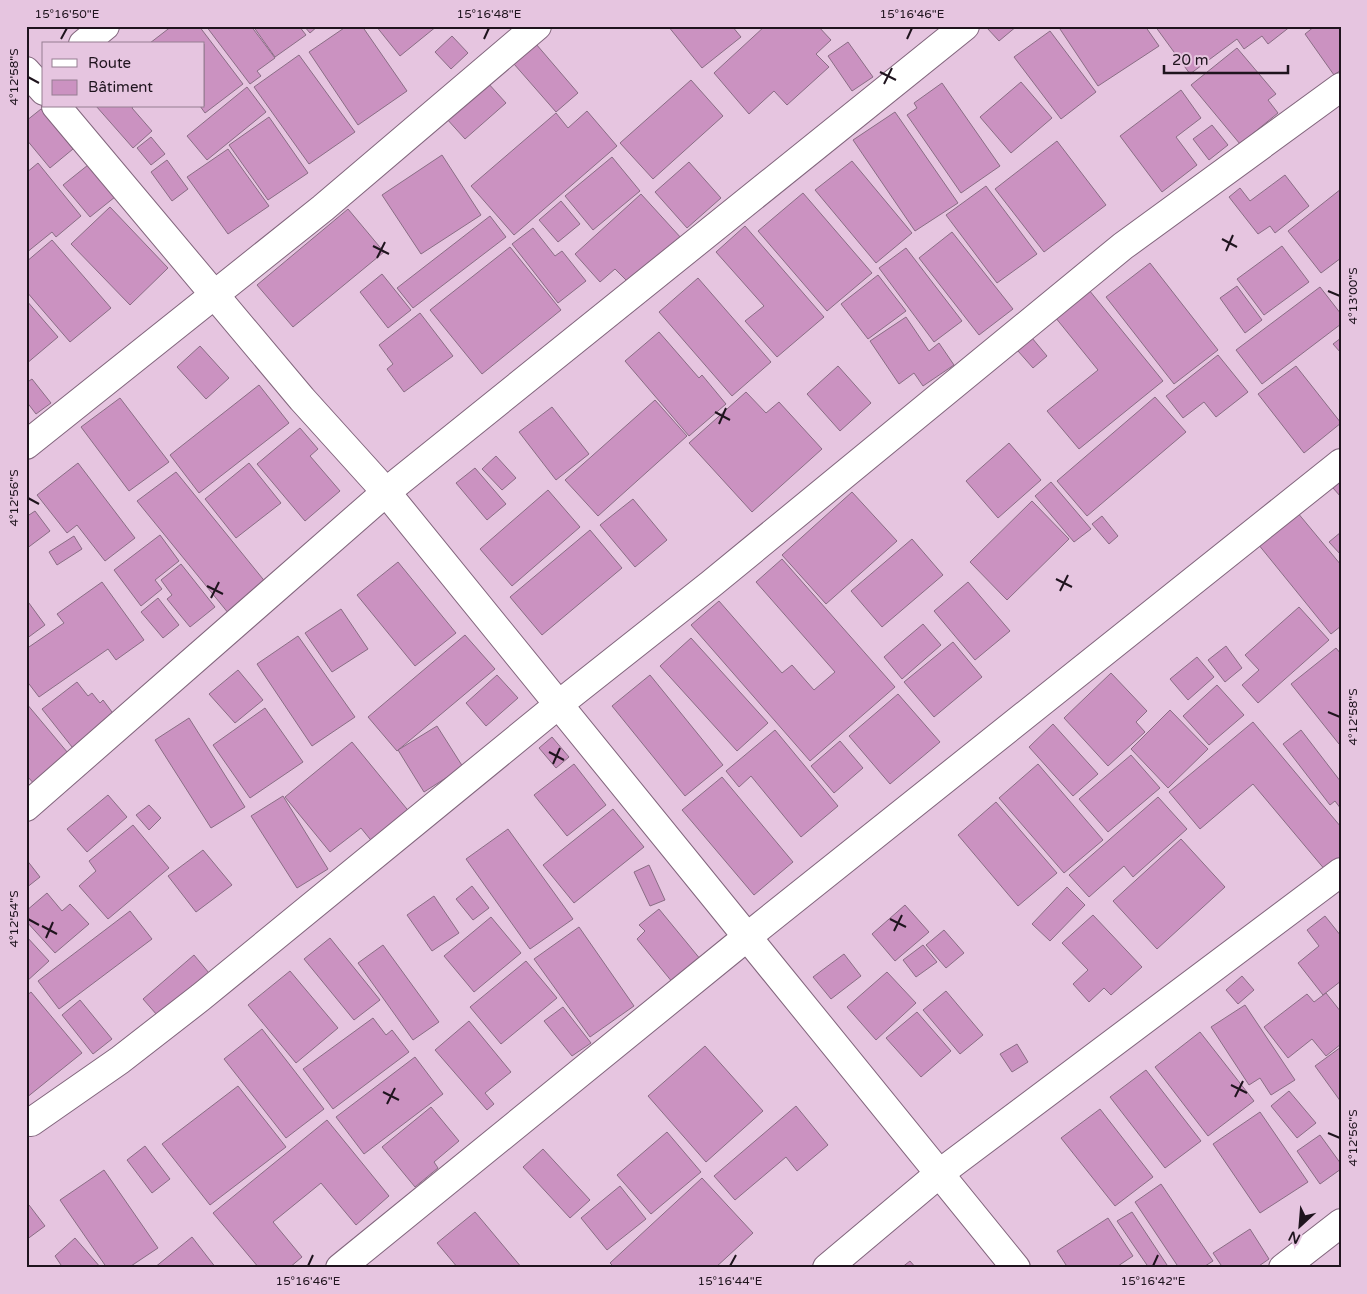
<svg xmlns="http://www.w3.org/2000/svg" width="1367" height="1294" font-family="'Varela Round',sans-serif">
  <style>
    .building { fill: #cb92c1; stroke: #8a6d85 }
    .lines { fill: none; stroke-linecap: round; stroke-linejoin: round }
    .street-casing { stroke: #81657c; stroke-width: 30 }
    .street { stroke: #fff; stroke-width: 28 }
    .ticks { fill: none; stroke: #1f141e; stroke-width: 2 }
    .neatline { fill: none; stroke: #1f141e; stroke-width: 2 }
    .ticks-label { font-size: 12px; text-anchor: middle; fill: #1f141e }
  </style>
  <rect width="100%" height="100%" fill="#e6c5e0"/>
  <g class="building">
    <polygon points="172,26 199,26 243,84 205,113 200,106 204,106 204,44 150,43"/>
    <polygon points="206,26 251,26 275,58 257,71 261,76 250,84"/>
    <polygon points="253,26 299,26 306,35 275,57"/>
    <polygon points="304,26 318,26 310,33"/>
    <polygon points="347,26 362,26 407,91 358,125 309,52"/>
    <polygon points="376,26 437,26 400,56"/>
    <polygon points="668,26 732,26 741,37 702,68"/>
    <polygon points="765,26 818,26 831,40 816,54 829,67 787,105 774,91 749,114 714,73"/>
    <polygon points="990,26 1017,26 999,41 987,28"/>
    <polygon points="1058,26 1145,26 1159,46 1098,86"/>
    <polygon points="1155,26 1291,26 1268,44 1262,36 1244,49 1237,39 1190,74"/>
    <polygon points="1315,26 1341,26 1341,70 1334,75 1305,34"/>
    <polygon points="1050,31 1096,92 1061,119 1014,57"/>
    <polygon points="452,36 468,53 451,69 435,52"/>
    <polygon points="848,42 873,77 852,91 828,56"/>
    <polygon points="536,44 578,93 556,112 514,64"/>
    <polygon points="1237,48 1276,94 1268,100 1278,113 1240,144 1191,85"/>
    <polygon points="299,55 355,132 309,164 254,87"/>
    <polygon points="691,80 723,116 653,179 620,143"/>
    <polygon points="487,82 506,103 465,139 446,118"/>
    <polygon points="1021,82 1052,118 1011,153 980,117"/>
    <polygon points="942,83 1000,166 961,193 907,115 917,108 914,103"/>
    <polygon points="247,87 266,112 207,160 187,136"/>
    <polygon points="1181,90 1201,118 1176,137 1197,165 1162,192 1120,136"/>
    <polygon points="96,106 133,106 132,108 152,131 133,148"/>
    <polygon points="41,109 73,149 50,168 26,139 26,121"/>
    <polygon points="587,111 617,146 514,235 471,186 556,113 568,128"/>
    <polygon points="895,112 958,203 915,231 853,140"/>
    <polygon points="269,117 308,173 268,200 229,145"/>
    <polygon points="1212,125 1228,145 1209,160 1193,139"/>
    <polygon points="151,137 165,154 151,165 137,148"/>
    <polygon points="1057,141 1106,205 1044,252 995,189"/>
    <polygon points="228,149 269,206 228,234 187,177"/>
    <polygon points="442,155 481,215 421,254 382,195"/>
    <polygon points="612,157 640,191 593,230 565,196"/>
    <polygon points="167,160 188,189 172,201 151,172"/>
    <polygon points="852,161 912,233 876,263 815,190"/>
    <polygon points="689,162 721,198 687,228 655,192"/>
    <polygon points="38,163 81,216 56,237 52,232 26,253 26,173"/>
    <polygon points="88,165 115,197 90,217 63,185"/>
    <polygon points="1285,175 1309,206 1275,233 1270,226 1258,234 1229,197 1240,188 1250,201"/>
    <polygon points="986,186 1037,254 997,283 946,215"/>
    <polygon points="1341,189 1341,258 1321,273 1288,231"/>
    <polygon points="803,193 872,273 827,311 758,231"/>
    <polygon points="641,194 682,239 631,285 615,269 600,282 575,254"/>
    <polygon points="561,201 580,224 558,242 539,220"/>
    <polygon points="110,207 168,268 130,305 71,244"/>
    <polygon points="348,209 384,252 293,327 257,285"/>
    <polygon points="490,216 506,237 413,308 397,288"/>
    <polygon points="745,226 824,317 777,357 745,321 764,306 716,252"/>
    <polygon points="533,228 555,256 562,251 586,281 558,303 512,244"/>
    <polygon points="952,232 1013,309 979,335 919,258"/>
    <polygon points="52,240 111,308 70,342 26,291 26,262"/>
    <polygon points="1282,246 1309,282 1264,315 1237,279"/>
    <polygon points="510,247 561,310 482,374 430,310"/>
    <polygon points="906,248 962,321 934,342 879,268"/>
    <polygon points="1150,263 1218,350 1174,384 1106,297"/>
    <polygon points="382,274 411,310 388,328 360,292"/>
    <polygon points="878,275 906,311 868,339 841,304"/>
    <polygon points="698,278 771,362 732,396 659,312"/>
    <polygon points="1237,286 1262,320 1245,333 1220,298"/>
    <polygon points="1320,287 1341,314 1341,324 1262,384 1236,350"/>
    <polygon points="1089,290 1163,381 1079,449 1047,411 1098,370 1055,317"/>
    <polygon points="26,300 58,337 26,364"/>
    <polygon points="420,313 453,356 404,392 387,369 393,364 379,345"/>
    <polygon points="906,317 929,351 939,343 954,365 923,386 914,373 899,384 870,341"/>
    <polygon points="659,332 699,378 702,375 726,404 689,436 625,361"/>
    <polygon points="1032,338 1047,356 1033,368 1018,351"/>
    <polygon points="1341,338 1341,353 1333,344"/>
    <polygon points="200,346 229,378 206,399 177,367"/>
    <polygon points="1218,355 1248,392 1216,417 1204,402 1183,418 1166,396"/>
    <polygon points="838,366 871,403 840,431 807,394"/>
    <polygon points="1296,366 1341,423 1304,453 1258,394"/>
    <polygon points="32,379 51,403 36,414 26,401 26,383"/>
    <polygon points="259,385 289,423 199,493 170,455"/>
    <polygon points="746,392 766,413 779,402 822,449 752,512 689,443"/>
    <polygon points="1155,397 1186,432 1087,516 1057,481"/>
    <polygon points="120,398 169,462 129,491 81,427"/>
    <polygon points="655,400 687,436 598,516 565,480"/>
    <polygon points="552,407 589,454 556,480 519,432"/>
    <polygon points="300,428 318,449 310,456 340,491 305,521 257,464"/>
    <polygon points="1009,443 1041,480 998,518 966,481"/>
    <polygon points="496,456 516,478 502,490 482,469"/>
    <polygon points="78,463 135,538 105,561 77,525 67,533 37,495"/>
    <polygon points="249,463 281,503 236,538 205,499"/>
    <polygon points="475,468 506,504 487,520 456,483"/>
    <polygon points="176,472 267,584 229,614 137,501"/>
    <polygon points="1341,481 1341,497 1333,488"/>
    <polygon points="1051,482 1091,529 1074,542 1035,496"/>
    <polygon points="548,490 580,527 512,586 480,549"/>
    <polygon points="852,492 897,541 826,604 782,555"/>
    <polygon points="633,499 667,540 635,567 600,525"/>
    <polygon points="1032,501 1069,539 1007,600 970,562"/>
    <polygon points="35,511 50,531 26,549 26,517"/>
    <polygon points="1297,512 1341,565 1341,626 1331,634 1258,544"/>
    <polygon points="1102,516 1118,536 1109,544 1092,524"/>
    <polygon points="590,530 622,568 542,635 510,597"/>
    <polygon points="1341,532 1341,555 1329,542"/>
    <polygon points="160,535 179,561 155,580 162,589 141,606 114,570"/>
    <polygon points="74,536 82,549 57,565 49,552"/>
    <polygon points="912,539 943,575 882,627 851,591"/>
    <polygon points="782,559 895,687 810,761 691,625 719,601 782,673 792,665 814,690 835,672 756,582"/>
    <polygon points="398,562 456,633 415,666 357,595"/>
    <polygon points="181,564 215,607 190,627 167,599 172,595 161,580"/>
    <polygon points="102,582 144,640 116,660 108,649 39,697 26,680 26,649 64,623 57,614"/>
    <polygon points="968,582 1010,631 975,660 934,611"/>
    <polygon points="158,598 179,625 163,638 141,612"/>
    <polygon points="26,599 45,625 26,639"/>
    <polygon points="1299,607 1329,640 1258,703 1242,685 1259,670 1245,655"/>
    <polygon points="341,609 368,649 332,672 305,633"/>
    <polygon points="923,624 941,645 902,679 884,657"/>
    <polygon points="465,635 495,669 397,751 368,717"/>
    <polygon points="298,636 355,717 312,746 257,664"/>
    <polygon points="691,638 768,723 737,751 660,666"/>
    <polygon points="953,642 982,677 934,717 904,682"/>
    <polygon points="1226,646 1242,668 1225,682 1208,660"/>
    <polygon points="1336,648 1341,654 1341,742 1339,744 1291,684"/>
    <polygon points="1197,657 1214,677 1188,700 1170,679"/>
    <polygon points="238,670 263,700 235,723 209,694"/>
    <polygon points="1111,673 1147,711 1136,722 1145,732 1108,766 1064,718"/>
    <polygon points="497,675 518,698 486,726 466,703"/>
    <polygon points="650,675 723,765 685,796 612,706"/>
    <polygon points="77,682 88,696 92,693 100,703 103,700 118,720 76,752 42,709"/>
    <polygon points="1217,685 1244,715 1209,745 1183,716"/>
    <polygon points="898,694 940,742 890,784 849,736"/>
    <polygon points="26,703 73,759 38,788 26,775"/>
    <polygon points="265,708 303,762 250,798 213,745"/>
    <polygon points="1170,710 1208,749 1168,788 1131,749"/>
    <polygon points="189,718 245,807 211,828 155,740"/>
    <polygon points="1253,722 1341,827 1341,859 1326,871 1253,784 1200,829 1169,792"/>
    <polygon points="1053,724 1098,774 1073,796 1029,747"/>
    <polygon points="437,726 463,767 424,792 398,750"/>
    <polygon points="775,730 838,806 801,837 751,776 739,787 726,771"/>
    <polygon points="1301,730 1341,782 1341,809 1335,801 1330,805 1283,744"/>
    <polygon points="552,737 569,757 556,768 539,748"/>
    <polygon points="840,741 863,768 834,793 811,766"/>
    <polygon points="352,742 411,814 374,844 361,828 330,852 285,797"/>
    <polygon points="1131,755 1160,788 1108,832 1079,799"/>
    <polygon points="574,764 606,805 567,836 534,795"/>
    <polygon points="1038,764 1103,840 1064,873 999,798"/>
    <polygon points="722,777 793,862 754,895 682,810"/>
    <polygon points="108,795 127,817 87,852 67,829"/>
    <polygon points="283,796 328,869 297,888 251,816"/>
    <polygon points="1158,797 1187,829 1133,877 1124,866 1089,897 1069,875"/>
    <polygon points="996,802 1057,873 1018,906 958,835"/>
    <polygon points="149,805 161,818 149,830 136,815"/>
    <polygon points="613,809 644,847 574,903 543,865"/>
    <polygon points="133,825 169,868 108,919 79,886 96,871 89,861"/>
    <polygon points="508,829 573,919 530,949 466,859"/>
    <polygon points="1181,839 1225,887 1157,949 1113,901"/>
    <polygon points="203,850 232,885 196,912 168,876"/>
    <polygon points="26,859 40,877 26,888"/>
    <polygon points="649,865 665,900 650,906 634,872"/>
    <polygon points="472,886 489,908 473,920 456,899"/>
    <polygon points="1067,887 1085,905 1050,941 1032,924"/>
    <polygon points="47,893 62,911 70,904 89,924 55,953 26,921 26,911"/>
    <polygon points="434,896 459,933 432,951 407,915"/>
    <polygon points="905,905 929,932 895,961 872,934"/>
    <polygon points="659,909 701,960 673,983 637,939 645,931 639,925"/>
    <polygon points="130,911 152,939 59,1009 38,981"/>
    <polygon points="1093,915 1142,967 1111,995 1104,988 1089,1002 1073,984 1088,970 1062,943"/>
    <polygon points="1325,916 1341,936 1341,981 1323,995 1298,963 1319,946 1307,930"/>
    <polygon points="491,917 521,953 474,992 444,956"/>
    <polygon points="579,927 634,1006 590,1037 534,959"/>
    <polygon points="944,930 964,953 946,968 926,945"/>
    <polygon points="26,936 49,961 26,982"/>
    <polygon points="330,938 380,1000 354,1020 304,959"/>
    <polygon points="383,945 439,1022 413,1040 358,963"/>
    <polygon points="923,945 937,962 916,977 903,960"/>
    <polygon points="844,954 861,976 831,999 813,977"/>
    <polygon points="194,955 214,979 164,1023 143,999"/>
    <polygon points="526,961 557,998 501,1044 470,1007"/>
    <polygon points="290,971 338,1028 296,1063 248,1005"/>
    <polygon points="887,972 916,1003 876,1040 847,1007"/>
    <polygon points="1242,976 1254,990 1238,1004 1226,990"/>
    <polygon points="946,991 983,1035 960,1054 923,1010"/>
    <polygon points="31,992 82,1053 26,1098 26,996"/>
    <polygon points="1326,993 1341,1012 1341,1044 1326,1056 1312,1039 1288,1058 1264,1027 1307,994 1314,1002"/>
    <polygon points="80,1000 112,1039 93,1054 62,1015"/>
    <polygon points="1245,1005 1295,1080 1271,1095 1260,1078 1249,1085 1211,1027"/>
    <polygon points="563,1007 591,1043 572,1056 544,1021"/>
    <polygon points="917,1012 951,1051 921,1077 886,1038"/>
    <polygon points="373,1018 386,1035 392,1030 409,1052 333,1109 303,1069"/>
    <polygon points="469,1021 511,1072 485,1093 494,1104 487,1110 435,1050"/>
    <polygon points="262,1029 324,1109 286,1138 224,1059"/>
    <polygon points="1200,1032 1254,1101 1208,1136 1155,1067"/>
    <polygon points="1017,1044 1028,1062 1012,1072 1000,1054"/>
    <polygon points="705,1046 763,1111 706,1162 648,1096"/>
    <polygon points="1341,1047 1341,1102 1315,1066"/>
    <polygon points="415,1057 443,1094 364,1154 336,1117"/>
    <polygon points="1146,1070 1201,1141 1165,1168 1110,1097"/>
    <polygon points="238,1086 286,1147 210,1205 162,1144"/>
    <polygon points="1289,1091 1316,1123 1297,1138 1271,1106"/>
    <polygon points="796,1106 828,1145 797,1171 786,1157 735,1200 714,1176"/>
    <polygon points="431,1107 459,1141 434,1162 438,1168 415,1187 382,1147"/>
    <polygon points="1100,1109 1153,1177 1115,1206 1061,1138"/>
    <polygon points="1260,1112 1308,1182 1260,1213 1213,1144"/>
    <polygon points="327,1120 389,1196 356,1225 321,1183 273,1222 302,1257 289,1268 259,1268 213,1213"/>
    <polygon points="667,1132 701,1172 651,1214 617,1175"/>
    <polygon points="1320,1135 1341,1164 1341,1169 1320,1184 1297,1151"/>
    <polygon points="145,1146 170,1179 152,1193 127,1160"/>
    <polygon points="543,1149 590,1200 570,1218 523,1167"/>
    <polygon points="104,1170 158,1248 128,1268 107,1268 60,1200"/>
    <polygon points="702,1178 753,1233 715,1268 615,1268 610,1263"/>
    <polygon points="1161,1184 1213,1261 1202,1268 1179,1268 1135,1202"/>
    <polygon points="620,1186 646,1219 607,1250 581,1218"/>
    <polygon points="29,1205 45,1226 26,1240 26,1207"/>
    <polygon points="475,1212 522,1268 458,1268 437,1243"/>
    <polygon points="1132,1212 1169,1268 1149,1268 1117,1221"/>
    <polygon points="1108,1218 1133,1256 1115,1268 1068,1268 1057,1251"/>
    <polygon points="1250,1229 1269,1259 1256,1268 1223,1268 1213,1253"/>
    <polygon points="192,1237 216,1268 154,1268"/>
    <polygon points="75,1238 101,1268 63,1268 55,1256"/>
    <polygon points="910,1261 916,1268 901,1268"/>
  </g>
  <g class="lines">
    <defs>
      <g id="street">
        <polyline points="83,44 105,26"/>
        <polyline points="26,71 44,91"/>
        <polyline points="56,106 302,399 386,492 1016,1268"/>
        <polyline points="26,445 323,208 537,26"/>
        <polyline points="26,807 386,492 965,26"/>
        <polyline points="31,1122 120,1060 201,997 558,705 711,584 1123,246 1341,87"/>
        <polyline points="340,1268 747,937 1341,463"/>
        <polyline points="827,1268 940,1173 1341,872"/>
        <polyline points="1283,1268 1341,1223"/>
      </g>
    </defs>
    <use href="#street" class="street-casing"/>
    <use href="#street" class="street"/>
  </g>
  <path class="ticks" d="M61 39 67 28M484 39 489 28M907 39 912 28M880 72 896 80M28 77 39 83M884 84 892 68M1222 239 1237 247M373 246 389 254M1226 251 1233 235M377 258 385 242M1328 291 1340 296M715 412 730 420M719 424 726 408M28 498 39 504M1056 579 1072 587M207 586 223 594M1060 591 1068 575M211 598 219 582M1328 712 1340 717M549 752 564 760M553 764 560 748M28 919 39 925M890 919 906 927M42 926 57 934M894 931 902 915M46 938 53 922M1231 1085 1247 1093M383 1092 399 1100M1235 1097 1243 1081M387 1104 395 1088M1328 1133 1340 1138M308 1266 313 1255M730 1266 736 1255M1153 1266 1158 1255"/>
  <rect width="1367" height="1294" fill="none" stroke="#e6c5e0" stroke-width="55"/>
  <rect x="42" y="42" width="162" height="65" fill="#e6c5e0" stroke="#967e92"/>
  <rect x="52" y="59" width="25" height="8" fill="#ffffff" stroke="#967e92"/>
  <text x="88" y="68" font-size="15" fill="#1f141e">Route</text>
  <rect x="52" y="80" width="25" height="15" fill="#cb92c1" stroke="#967e92"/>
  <text x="88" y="92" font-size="15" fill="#1f141e">Bâtiment</text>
  <g transform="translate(1300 1226) rotate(206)" stroke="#e6c5e0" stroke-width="4" paint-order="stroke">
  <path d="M0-4L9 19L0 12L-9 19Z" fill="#1f141e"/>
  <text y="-8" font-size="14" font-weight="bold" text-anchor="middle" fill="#1f141e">N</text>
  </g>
  <path d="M1164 65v8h124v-8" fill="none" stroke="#1f141e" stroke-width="2.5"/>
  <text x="1172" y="65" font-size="15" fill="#1f141e" stroke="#e6c5e0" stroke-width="4" paint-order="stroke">20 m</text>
  <rect x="28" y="28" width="1312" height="1238" class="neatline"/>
  <g class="ticks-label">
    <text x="67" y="18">15°16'50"E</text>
    <text x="489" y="18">15°16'48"E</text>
    <text x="912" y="18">15°16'46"E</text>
    <text transform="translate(14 77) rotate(-90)" y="4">4°12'58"S</text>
    <text transform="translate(1353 296) rotate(-90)" y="4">4°13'00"S</text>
    <text transform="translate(14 498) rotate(-90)" y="4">4°12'56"S</text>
    <text transform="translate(1353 717) rotate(-90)" y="4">4°12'58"S</text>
    <text transform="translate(14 919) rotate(-90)" y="4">4°12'54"S</text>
    <text transform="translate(1353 1138) rotate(-90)" y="4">4°12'56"S</text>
    <text x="308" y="1285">15°16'46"E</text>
    <text x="730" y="1285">15°16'44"E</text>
    <text x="1153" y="1285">15°16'42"E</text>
  </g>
</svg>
